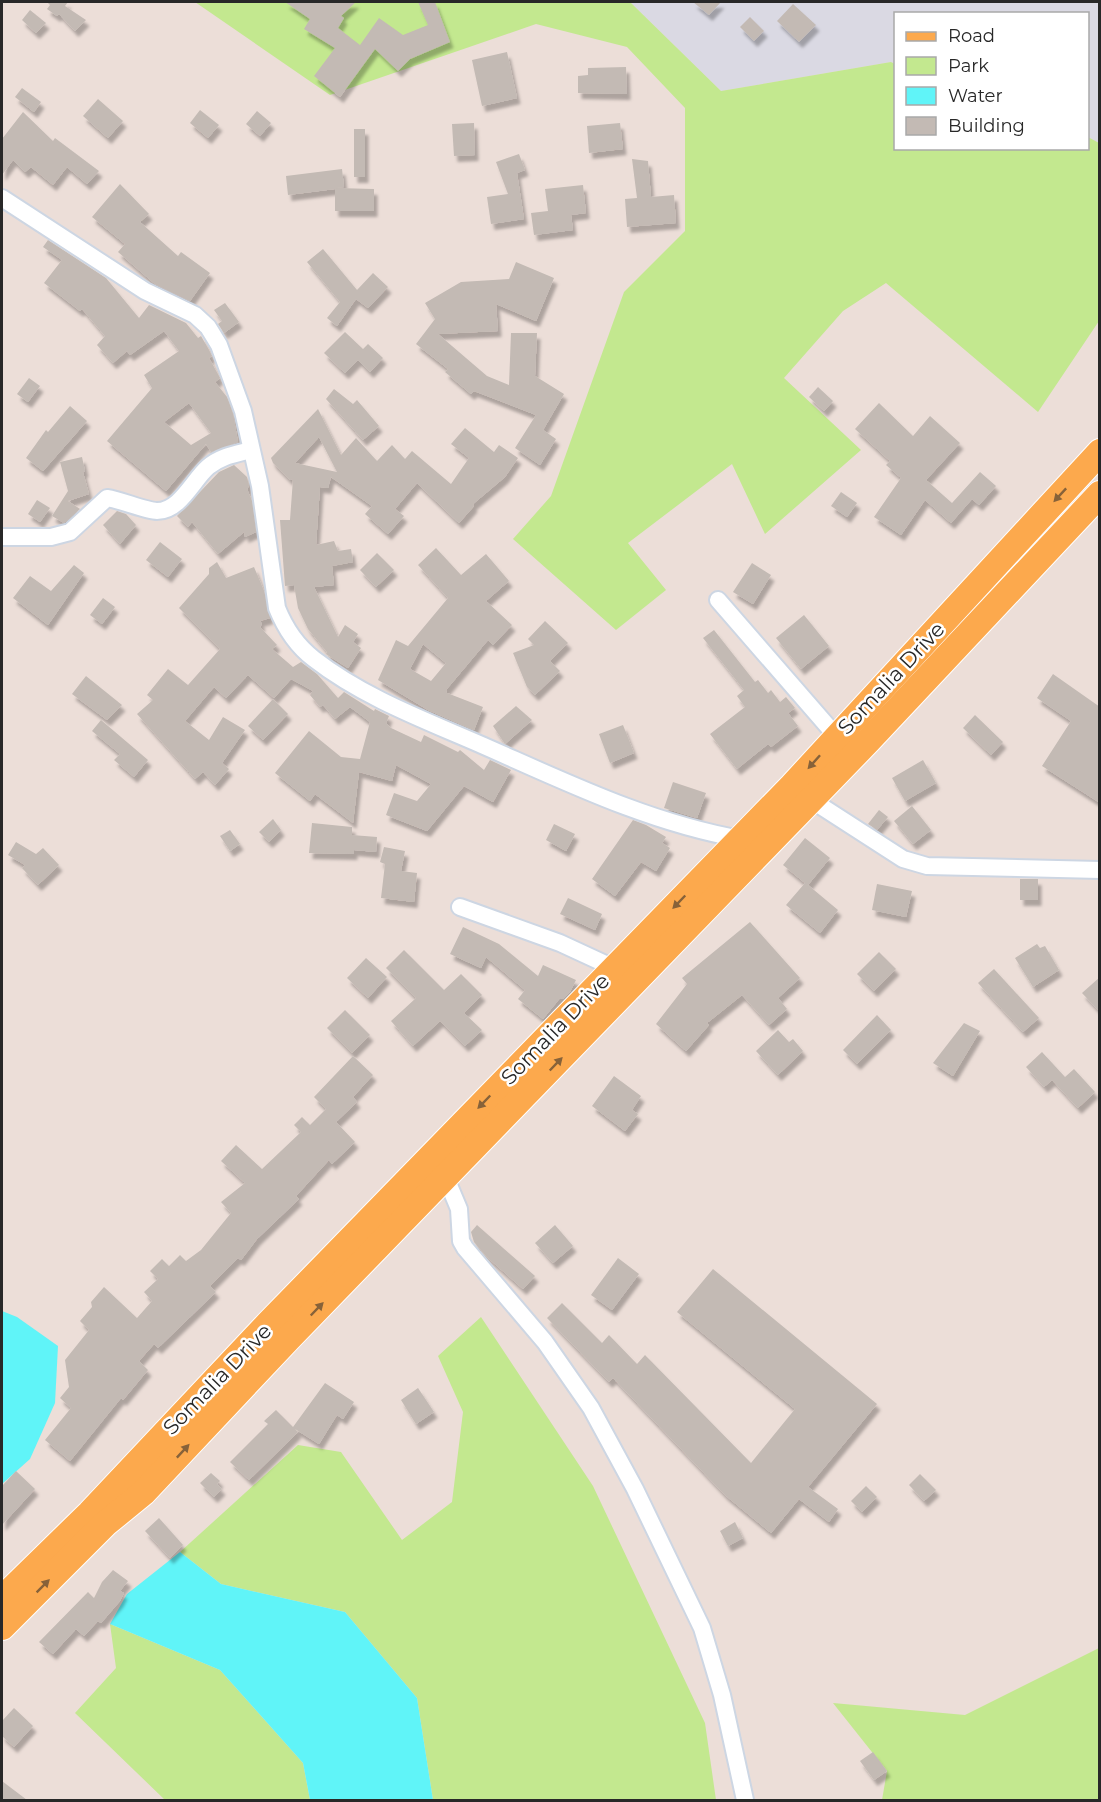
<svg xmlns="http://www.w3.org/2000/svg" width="1101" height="1802" font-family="Montserrat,sans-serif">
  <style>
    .industrial { fill: #dad9e3 }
    .green { fill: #c3e88f }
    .water { fill: #60f4f8 }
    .building { fill: #c3bab4; fill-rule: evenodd; filter: url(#shadow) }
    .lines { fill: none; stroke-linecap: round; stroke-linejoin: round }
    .street-casing { stroke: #cdd6e3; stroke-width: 20 }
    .primary-casing { stroke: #fff; stroke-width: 28 }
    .street { stroke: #fff; stroke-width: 16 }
    .primary { stroke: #fca94d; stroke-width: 26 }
    .oneway { fill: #876239 }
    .labels { text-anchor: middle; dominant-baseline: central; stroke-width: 5; stroke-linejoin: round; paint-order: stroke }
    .street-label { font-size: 21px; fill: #282828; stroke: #fff }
  </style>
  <defs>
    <filter id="shadow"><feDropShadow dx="3.5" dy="6" stdDeviation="1.5" flood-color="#0004"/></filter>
  </defs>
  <rect width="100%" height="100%" fill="#ecded8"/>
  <polygon class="industrial" points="630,2 1099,2 1099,143 1088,137 1088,14 896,14 895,64 891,62 721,91"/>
  <g class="green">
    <polygon points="195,2 630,2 721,91 891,62 895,64 896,148 1088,148 1088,137 1099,143 1099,321 1038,412 886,283 843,311 784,378 861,450 765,534 732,464 628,543 666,590 616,630 513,539 551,496 624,292 685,231 685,108 627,47 536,24 330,95"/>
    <polygon points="481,1317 593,1486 705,1723 716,1800 433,1800 417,1698 345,1612 221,1584 180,1552 298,1445 341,1452 402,1540 452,1502 463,1412 438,1356"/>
    <polygon points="110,1624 220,1670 303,1763 310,1800 165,1800 75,1713 116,1668"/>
    <polygon points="1099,1648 1099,1800 882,1800 887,1771 833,1703 965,1715"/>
  </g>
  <g class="water">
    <polygon points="2,1311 17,1317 58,1346 55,1403 30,1459 2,1484"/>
    <polygon points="180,1552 221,1584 345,1612 417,1698 433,1800 310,1800 303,1763 220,1670 110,1624 127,1594"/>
  </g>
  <g class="building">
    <polygon points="47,2 68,2 65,6 86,20 75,31 59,14 57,16 47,9 50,5"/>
    <polygon points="285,2 356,2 341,16 344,18 338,28 360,45 379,18 403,35 428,25 418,2 435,2 450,42 410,59 398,71 375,49 340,97 314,76 335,48 304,29 310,19"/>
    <polygon points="693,2 721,2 709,15"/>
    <polygon points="793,4 816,25 799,42 777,21"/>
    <polygon points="30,10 46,23 36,33 22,20"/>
    <polygon points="750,17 764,31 754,41 740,27"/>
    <polygon points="507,52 517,98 482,106 472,60"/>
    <polygon points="626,67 627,94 578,93 578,76 588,75 588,68"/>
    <polygon points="22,88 41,102 34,112 15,97"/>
    <polygon points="98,99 123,121 108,138 83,116"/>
    <polygon points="200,110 219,125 208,138 190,123"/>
    <polygon points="257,111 271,123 260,136 246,124"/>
    <polygon points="23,112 53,141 55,138 99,171 87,184 67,167 53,185 31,167 25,172 13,160 2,175 2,139"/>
    <polygon points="474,123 475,155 454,156 452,124"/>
    <polygon points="620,123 623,149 589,153 587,126"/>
    <rect x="354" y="129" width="11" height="48"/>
    <polygon points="519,154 525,170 517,173 524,219 491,224 487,197 508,194 496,162"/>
    <polygon points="632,159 648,161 651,197 674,195 676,223 627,227 625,199 637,198"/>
    <polygon points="342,169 344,187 336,188 374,189 374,211 335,211 335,189 288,195 286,176"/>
    <polygon points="120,184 149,214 140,222 178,256 181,252 210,273 190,301 155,284 118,252 125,244 92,217"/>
    <polygon points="583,185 586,213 571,215 573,230 534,235 531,213 548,211 545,189"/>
    <path d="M48 240 106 278 139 318 149 305 186 323 198 338 201 336 209 350 212 356 209 358 220 378 215 382 227 397 233 414 238 442 211 452 206 444 166 491 107 441 152 388 144 375 179 351 164 331 130 355 127 351 113 363 97 345 105 336 82 309 80 311 44 283 62 260 43 247ZM189 403 211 433 191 445 164 422Z"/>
    <polygon points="323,249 357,290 373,273 388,287 368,308 356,299 337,326 327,318 340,302 307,262"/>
    <polygon points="516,262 554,278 536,321 496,304 498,331 438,334 487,376 509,385 511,333 537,333 535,376 564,394 543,430 556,439 540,465 515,448 536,415 474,391 471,394 445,372 448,369 416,344 435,319 425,303 461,282 509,279"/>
    <polygon points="225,303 239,322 224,333 218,324 222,321 214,310"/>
    <polygon points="345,332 363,349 368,344 383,358 370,372 358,360 345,373 324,353"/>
    <polygon points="29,378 40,386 28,402 17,394"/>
    <polygon points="818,387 833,401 824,411 809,397"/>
    <polygon points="334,389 353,404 357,400 379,426 363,440 326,399"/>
    <polygon points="879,403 913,436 930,416 960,443 926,480 952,503 980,472 996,486 979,505 972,499 951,523 925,500 901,535 874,517 901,478 886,465 890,461 855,429"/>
    <polygon points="70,406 87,421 43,471 26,458 46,430 48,432"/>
    <path d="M318 409 341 455 356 438 377 461 392 445 405 459 412 451 451 484 469 458 451 444 465 428 494 452 499 445 518 458 505 477 473 504 474 506 459 523 417 483 395 509 404 516 388 534 365 514 372 506 331 477 328 488 320 487 316 545 334 541 338 551 351 549 353 562 332 566 334 585 314 587 338 637 345 625 358 634 353 642 361 648 348 668 326 654 327 652 308 629 298 608 294 585 285 586 280 520H290L293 479 290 480 273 463 271 458ZM319 437 337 472 295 463Z"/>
    <polygon points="82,457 85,471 83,472 89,494 68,501 80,509 64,523 52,516 68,491 60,462"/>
    <polygon points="234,465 247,477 249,486 247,489 252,501 256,532 245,537 244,532 218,554 192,522 188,527 177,516 219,472"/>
    <polygon points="841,492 857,503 847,517 831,506"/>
    <polygon points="37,500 50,508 40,522 28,514"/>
    <polygon points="117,511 126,514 136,525 120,544 103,525"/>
    <polygon points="160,542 182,559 168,577 146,560"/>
    <path d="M436 548 461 575 486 554 509 581 486 601 512 625 493 645 488 640 446 690 447 693 483 707 474 730 428 710 378 680 396 640 408 646 448 598 418 565ZM423 644 446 663 431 681 410 669Z"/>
    <polygon points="377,553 394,570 376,587 360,570"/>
    <polygon points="217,562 226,578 254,567 264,591 270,618 260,621 262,624 260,627 277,645 272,649 293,667 301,662 317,674 338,698 344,692 374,711 375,709 389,716 386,723 391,728 421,742 424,735 458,752 460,750 484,770 490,760 511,770 493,802 464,786 427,831 386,815 394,793 417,801 431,784 396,765 392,781 359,772 353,823 315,794 310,801 275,773 309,731 341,757 360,759 370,722 350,707 335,719 323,705 320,707 310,695 313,691 291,679 274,698 248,675 226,698 214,687 185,721 209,740 223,717 245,730 222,763 229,769 215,785 203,772 195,779 137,714 153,700 147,695 168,669 188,685 220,649 179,608 209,574 209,568"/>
    <polygon points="752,563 771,575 753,604 733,592"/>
    <polygon points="74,565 84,573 48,625 13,598 30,576 51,591"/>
    <polygon points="103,598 115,607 102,624 90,615"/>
    <polygon points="804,615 829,646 801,669 776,638"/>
    <polygon points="545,621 568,643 550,661 560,671 535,695 527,687 513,653 534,645 528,639"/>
    <polygon points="714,630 755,682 758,680 768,693 771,690 780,702 786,697 795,708 788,713 798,726 771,747 768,744 737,769 710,734 745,707 737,696 744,690 703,638"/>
    <polygon points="1053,674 1100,707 1100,803 1042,766 1071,721 1037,698"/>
    <polygon points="86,676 122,705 107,720 72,694"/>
    <polygon points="273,699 288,714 263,740 248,726"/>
    <polygon points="516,706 532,720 505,744 493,726"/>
    <polygon points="975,715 1003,742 991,755 963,728"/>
    <polygon points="101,720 148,760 134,777 114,760 120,754 92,731"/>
    <polygon points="623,725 634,753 610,763 599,734"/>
    <polygon points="923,760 936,783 905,801 892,778"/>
    <polygon points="673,782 706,793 697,818 664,808"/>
    <polygon points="912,806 931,830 913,844 894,821"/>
    <polygon points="879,810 888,817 877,830 868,824"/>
    <polygon points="273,819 281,830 269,842 259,832"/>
    <polygon points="633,820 646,825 666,837 662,843 670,848 656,871 641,862 615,896 592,879"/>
    <polygon points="312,823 352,827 352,835 377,837 376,852 354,850 354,854 309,853"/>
    <polygon points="554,824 575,834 566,851 546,840"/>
    <polygon points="230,830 240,844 230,851 220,836"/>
    <polygon points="805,838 830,858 808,885 838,910 820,933 786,905 805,883 783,865"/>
    <polygon points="16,842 36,854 43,848 59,865 38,885 22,868 25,865 8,855"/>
    <polygon points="384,847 405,851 401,871 417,873 414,902 381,898 385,864 380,862"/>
    <rect x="1020" y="879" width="18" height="21"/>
    <polygon points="877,884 912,891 906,917 872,910"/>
    <polygon points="568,898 602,914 595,930 560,914"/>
    <polygon points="750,922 800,978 778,998 787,1009 769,1025 742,995 707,1023 709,1025 686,1051 656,1024 687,984 682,978"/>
    <polygon points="463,927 499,944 538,976 543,965 576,980 570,992 563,999 560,998 543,1019 518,999 525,990 486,957 481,968 450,954"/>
    <polygon points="1037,944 1040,948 1045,946 1059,970 1033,987 1015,958"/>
    <polygon points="404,950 444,990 461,974 482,995 464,1013 482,1030 465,1046 440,1021 413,1046 391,1021 416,998 386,968"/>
    <polygon points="879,952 896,969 874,991 857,974"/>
    <polygon points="366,958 387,977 368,998 347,978"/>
    <polygon points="994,969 1039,1018 1023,1032 978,983"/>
    <polygon points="1100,977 1100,1012 1082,993"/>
    <polygon points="345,1010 370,1035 352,1053 327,1028"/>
    <polygon points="877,1015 891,1030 857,1064 843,1050"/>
    <polygon points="964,1023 980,1031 953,1076 933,1063"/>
    <polygon points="778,1030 789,1042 793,1039 803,1051 778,1075 756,1051"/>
    <polygon points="1042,1052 1065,1077 1074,1069 1095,1092 1078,1108 1052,1080 1044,1087 1026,1067"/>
    <polygon points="353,1056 373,1075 353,1097 357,1102 336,1122 355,1142 332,1164 329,1160 296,1196 299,1199 257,1239 241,1260 238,1258 210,1286 216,1292 158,1348 154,1344 139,1361 148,1370 123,1400 121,1398 70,1461 45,1440 71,1408 60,1398 69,1387 65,1360 89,1330 80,1321 92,1307 91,1302 104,1287 137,1318 152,1301 144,1292 158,1279 150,1271 162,1259 169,1266 180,1255 186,1261 201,1250 231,1213 221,1202 245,1183 221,1161 236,1145 262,1169 301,1132 294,1125 302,1117 310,1125 326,1109 314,1097"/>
    <polygon points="614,1076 641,1096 632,1110 638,1114 625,1131 592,1106"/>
    <polygon points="477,1225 535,1276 523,1289 487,1257 474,1242 471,1232"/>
    <polygon points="555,1225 573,1246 553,1263 535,1243"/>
    <polygon points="618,1258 639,1274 612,1310 591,1295"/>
    <polygon points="713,1269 877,1404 808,1487 838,1509 829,1522 799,1499 771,1533 725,1495 613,1378 609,1382 547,1318 562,1303 602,1343 609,1335 637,1364 645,1355 751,1463 795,1409 677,1312"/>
    <polygon points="325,1383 354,1402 343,1419 337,1415 319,1444 295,1429 298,1432 249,1480 230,1462 268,1424 264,1421 276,1410 293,1427"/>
    <polygon points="418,1388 434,1412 416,1424 401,1400"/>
    <polygon points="16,1471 35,1489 2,1525 2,1486"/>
    <polygon points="211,1473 220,1481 217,1484 222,1489 214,1497 200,1483"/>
    <polygon points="920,1474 936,1490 924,1501 909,1485"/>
    <polygon points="866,1486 877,1497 862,1512 851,1501"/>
    <polygon points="159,1518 183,1545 170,1558 145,1531"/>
    <polygon points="735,1522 743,1538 728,1546 720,1531"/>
    <polygon points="113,1570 128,1581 120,1591 124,1593 120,1601 101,1623 98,1621 84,1636 76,1629 53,1654 39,1642 88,1592 94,1598 102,1582"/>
    <polygon points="14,1708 33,1726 14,1747 2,1736 2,1721"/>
    <polygon points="873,1752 887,1771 874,1780 860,1761"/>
    <polygon points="2,1781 27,1800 2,1800"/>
  </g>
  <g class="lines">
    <defs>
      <g id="street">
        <path d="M2 198 145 291 195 315 208 327 219 345 243 411 260 486 277 608C285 628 297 646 314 659 364 698 427 721 484 746 568 783 650 823 741 839"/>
        <path d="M2 537H51L70 532 107 498C121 500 146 511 157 511 180 511 193 480 208 467 221 456 236 454 251 450"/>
        <polyline points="718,600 837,737"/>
        <polyline points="810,799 903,859 927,866 1100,870"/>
        <polyline points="460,907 560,943 614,968"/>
        <polyline points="446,1178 459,1209 461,1241 465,1248 545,1342 591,1408 635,1489 702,1628 722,1695 745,1800"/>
      </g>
      <g id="primary">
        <polyline points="2,1599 90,1513 268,1324 792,786 1100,452"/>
        <polyline points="2,1627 105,1524 143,1493 288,1339 868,741 1100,494"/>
      </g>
    </defs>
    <use href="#street" class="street-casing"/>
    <use href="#primary" class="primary-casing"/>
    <use href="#street" class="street"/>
    <use href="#primary" class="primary"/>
  </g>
  <defs><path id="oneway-solid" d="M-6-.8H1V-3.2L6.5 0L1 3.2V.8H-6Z" transform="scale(1.5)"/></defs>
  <g class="oneway">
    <use href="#oneway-solid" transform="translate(1060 495) rotate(133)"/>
    <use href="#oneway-solid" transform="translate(814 762) rotate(132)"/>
    <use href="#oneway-solid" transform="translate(679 902) rotate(134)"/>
    <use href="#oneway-solid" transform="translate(556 1064) rotate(-46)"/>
    <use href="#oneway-solid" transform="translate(484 1102) rotate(134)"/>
    <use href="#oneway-solid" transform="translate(317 1309) rotate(-46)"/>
    <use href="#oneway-solid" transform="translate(183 1451) rotate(-47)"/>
    <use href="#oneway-solid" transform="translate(43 1586) rotate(-45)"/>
  </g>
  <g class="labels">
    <g class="street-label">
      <text transform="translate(891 678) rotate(-47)">Somalia Drive</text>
      <text transform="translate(555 1029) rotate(-46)">Somalia Drive</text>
      <text transform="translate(217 1379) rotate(-46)">Somalia Drive</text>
    </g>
  </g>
  <rect width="1101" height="1802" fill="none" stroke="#282828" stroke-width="6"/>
  <rect x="894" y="12" width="195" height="138" fill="#ffffff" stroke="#a9a9a9" stroke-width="1.5"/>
  <rect x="906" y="32" width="30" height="9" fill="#fca94d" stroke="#a9a9a9" stroke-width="1.5"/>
  <text x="948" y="42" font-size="18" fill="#282828">Road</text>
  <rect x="906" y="57" width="30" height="18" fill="#c3e88f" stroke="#a9a9a9" stroke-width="1.5"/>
  <text x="948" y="72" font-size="18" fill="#282828">Park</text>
  <rect x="906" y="87" width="30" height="18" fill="#60f4f8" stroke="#a9a9a9" stroke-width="1.5"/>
  <text x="948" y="102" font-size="18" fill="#282828">Water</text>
  <rect x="906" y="117" width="30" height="18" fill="#c3bab4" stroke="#a9a9a9" stroke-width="1.5"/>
  <text x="948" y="132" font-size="18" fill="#282828">Building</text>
</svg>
